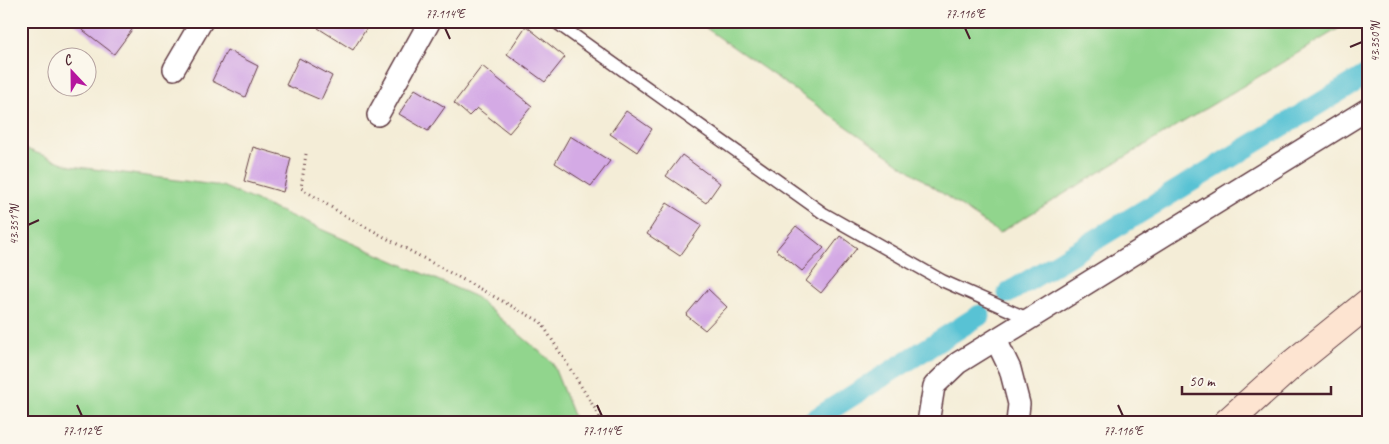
<svg xmlns="http://www.w3.org/2000/svg" width="1389" height="444" font-family="Caveat,sans-serif">
  <style>
    .green { fill: #91d58d; stroke: #6e7a5c }
    .lines { fill: none; stroke-linecap: round; stroke-linejoin: round }
    .canal { stroke: #58c2d4; stroke-width: 21 }
    .building { fill: #d4aae5 }
    .lane-casing { stroke: #643e45; stroke-width: 14 }
    .street-casing { stroke: #643e45; stroke-width: 24 }
    .secondary-casing { stroke: #643e45; stroke-width: 30 }
    .path { stroke: #643e45; stroke-width: 3; stroke-dasharray: 1 4; stroke-linecap: butt }
    .lane { stroke: #fff; stroke-width: 11 }
    .street { stroke: #fff; stroke-width: 21 }
    .secondary { stroke: #fde4d1; stroke-width: 28 }
    .ticks { fill: none; stroke: #4a1f2b; stroke-width: 2 }
    .neatline { fill: none; stroke: #4a1f2b; stroke-width: 2 }
    .ticks-label { font-size: 12px; text-anchor: middle; fill: #4a1f2b }
  </style>
  <rect width="100%" height="100%" fill="#fbf7ec"/>
  <filter id="ink" filterUnits="userSpaceOnUse"><feTurbulence type="fractalNoise" baseFrequency=".02" numOctaves="2"/><feDisplacementMap in="SourceGraphic" scale="10" xChannelSelector="R" yChannelSelector="G"/><feConvolveMatrix kernelMatrix="1 2 1 2 8 2 1 2 1" color-interpolation-filters="sRGB"/></filter>
  <filter id="wash" filterUnits="userSpaceOnUse"><feTurbulence type="fractalNoise" baseFrequency=".0096" numOctaves="4" result="noise"/><feDisplacementMap in="SourceGraphic" scale="20" xChannelSelector="R" yChannelSelector="G"/><feGaussianBlur stdDeviation="1.12" result="paint"/><feColorMatrix in="noise" values="0 0 0 0 0 0 0 0 0 0 0 0 0 0 0 0 0 1.4 0 .05"/><feComposite in="paint" operator="in"/></filter>
  <g filter="url(#wash)">
    <rect width="100%" height="100%" fill="#f4edd7"/>
    <g class="green">
      <polygon points="696,21 1351,21 999,233"/>
      <polygon points="21,147 71,166 222,186 474,296 552,362 576,423 21,423"/>
    </g>
    <g class="lines">
      <g class="canal">
        <polyline points="1008,293 1368,74"/>
        <polyline points="809,423 980,315"/>
      </g>
    </g>
    <g id="blocks">
      <g class="building">
        <polygon points="71,21 134,21 137,23 114,54"/>
        <polygon points="323,21 371,21 353,50 318,28"/>
        <polygon points="526,26 565,57 545,82 507,54"/>
        <polygon points="227,50 258,66 245,97 212,81"/>
        <polygon points="299,58 332,76 321,100 286,85"/>
        <polygon points="482,66 532,106 509,133 477,108 469,116 454,103"/>
        <polygon points="415,89 445,107 428,131 399,114"/>
        <polygon points="626,111 652,129 637,152 610,134"/>
        <polygon points="570,136 610,161 591,186 555,163"/>
        <polygon points="253,147 291,158 283,192 244,181"/>
        <polygon points="682,155 720,183 706,203 666,176"/>
        <polygon points="667,203 702,225 680,256 647,234"/>
        <polygon points="796,226 824,248 802,271 776,250"/>
        <polygon points="840,236 857,248 821,293 806,281"/>
        <polygon points="708,289 727,307 705,330 686,315"/>
      </g>
    </g>
  </g>
  <g filter="url(#ink)">
    <use href="#blocks" fill-opacity="0" stroke="#643e45" stroke-width="1"/>
    <g class="lines">
      <defs>
        <polyline id="lane" points="554,21 823,213 943,281 1029,319"/>
        <g id="street">
          <polyline points="174,69 202,21"/>
          <polyline points="378,115 430,21"/>
          <polyline points="996,340 1010,369 1019,404 1017,423"/>
          <polyline points="928,423 934,386 958,363 1368,109"/>
        </g>
        <polyline id="secondary" points="1227,423 1289,367 1368,303"/>
      </defs>
      <use href="#lane" class="lane-casing"/>
      <use href="#street" class="street-casing"/>
      <use href="#secondary" class="secondary-casing"/>
      <polyline class="path" points="306,154 301,188 342,214 541,322 599,415 601,423"/>
      <use href="#lane" class="lane"/>
      <use href="#street" class="street"/>
      <use href="#secondary" class="secondary"/>
    </g>
  </g>
  <path class="ticks" d="M445 28 450 39M965 28 970 39M1350 47 1362 42M28 225 39 220M77 405 82 416M597 405 602 416M1118 405 1123 416"/>
  <rect width="1389" height="444" fill="none" stroke="#fbf7ec" stroke-width="55"/>
  <g transform="translate(72 72) rotate(338)"><circle r="24" fill="#fbf7ec" stroke="#b4a19f"/>
  <path d="M0-4L9 19L0 12L-9 19Z" fill="#b5179e"/>
  <text y="-8" font-size="14" font-weight="bold" text-anchor="middle" fill="#4a1f2b">С</text>
  </g>
  <path d="M1182 386v8h149v-8" fill="none" stroke="#4a1f2b" stroke-width="2.5"/>
  <text x="1189" y="386" font-size="15" fill="#4a1f2b" stroke="#fbf7ec" stroke-width="4" paint-order="stroke">50 m</text>
  <rect x="28" y="28" width="1334" height="388" class="neatline"/>
  <g class="ticks-label">
    <text x="445" y="18">77.114°E</text>
    <text x="965" y="18">77.116°E</text>
    <text transform="translate(1375 42) rotate(-90)" y="4">43.350°N</text>
    <text transform="translate(14 225) rotate(-90)" y="4">43.351°N</text>
    <text x="82" y="435">77.112°E</text>
    <text x="602" y="435">77.114°E</text>
    <text x="1123" y="435">77.116°E</text>
  </g>
</svg>
